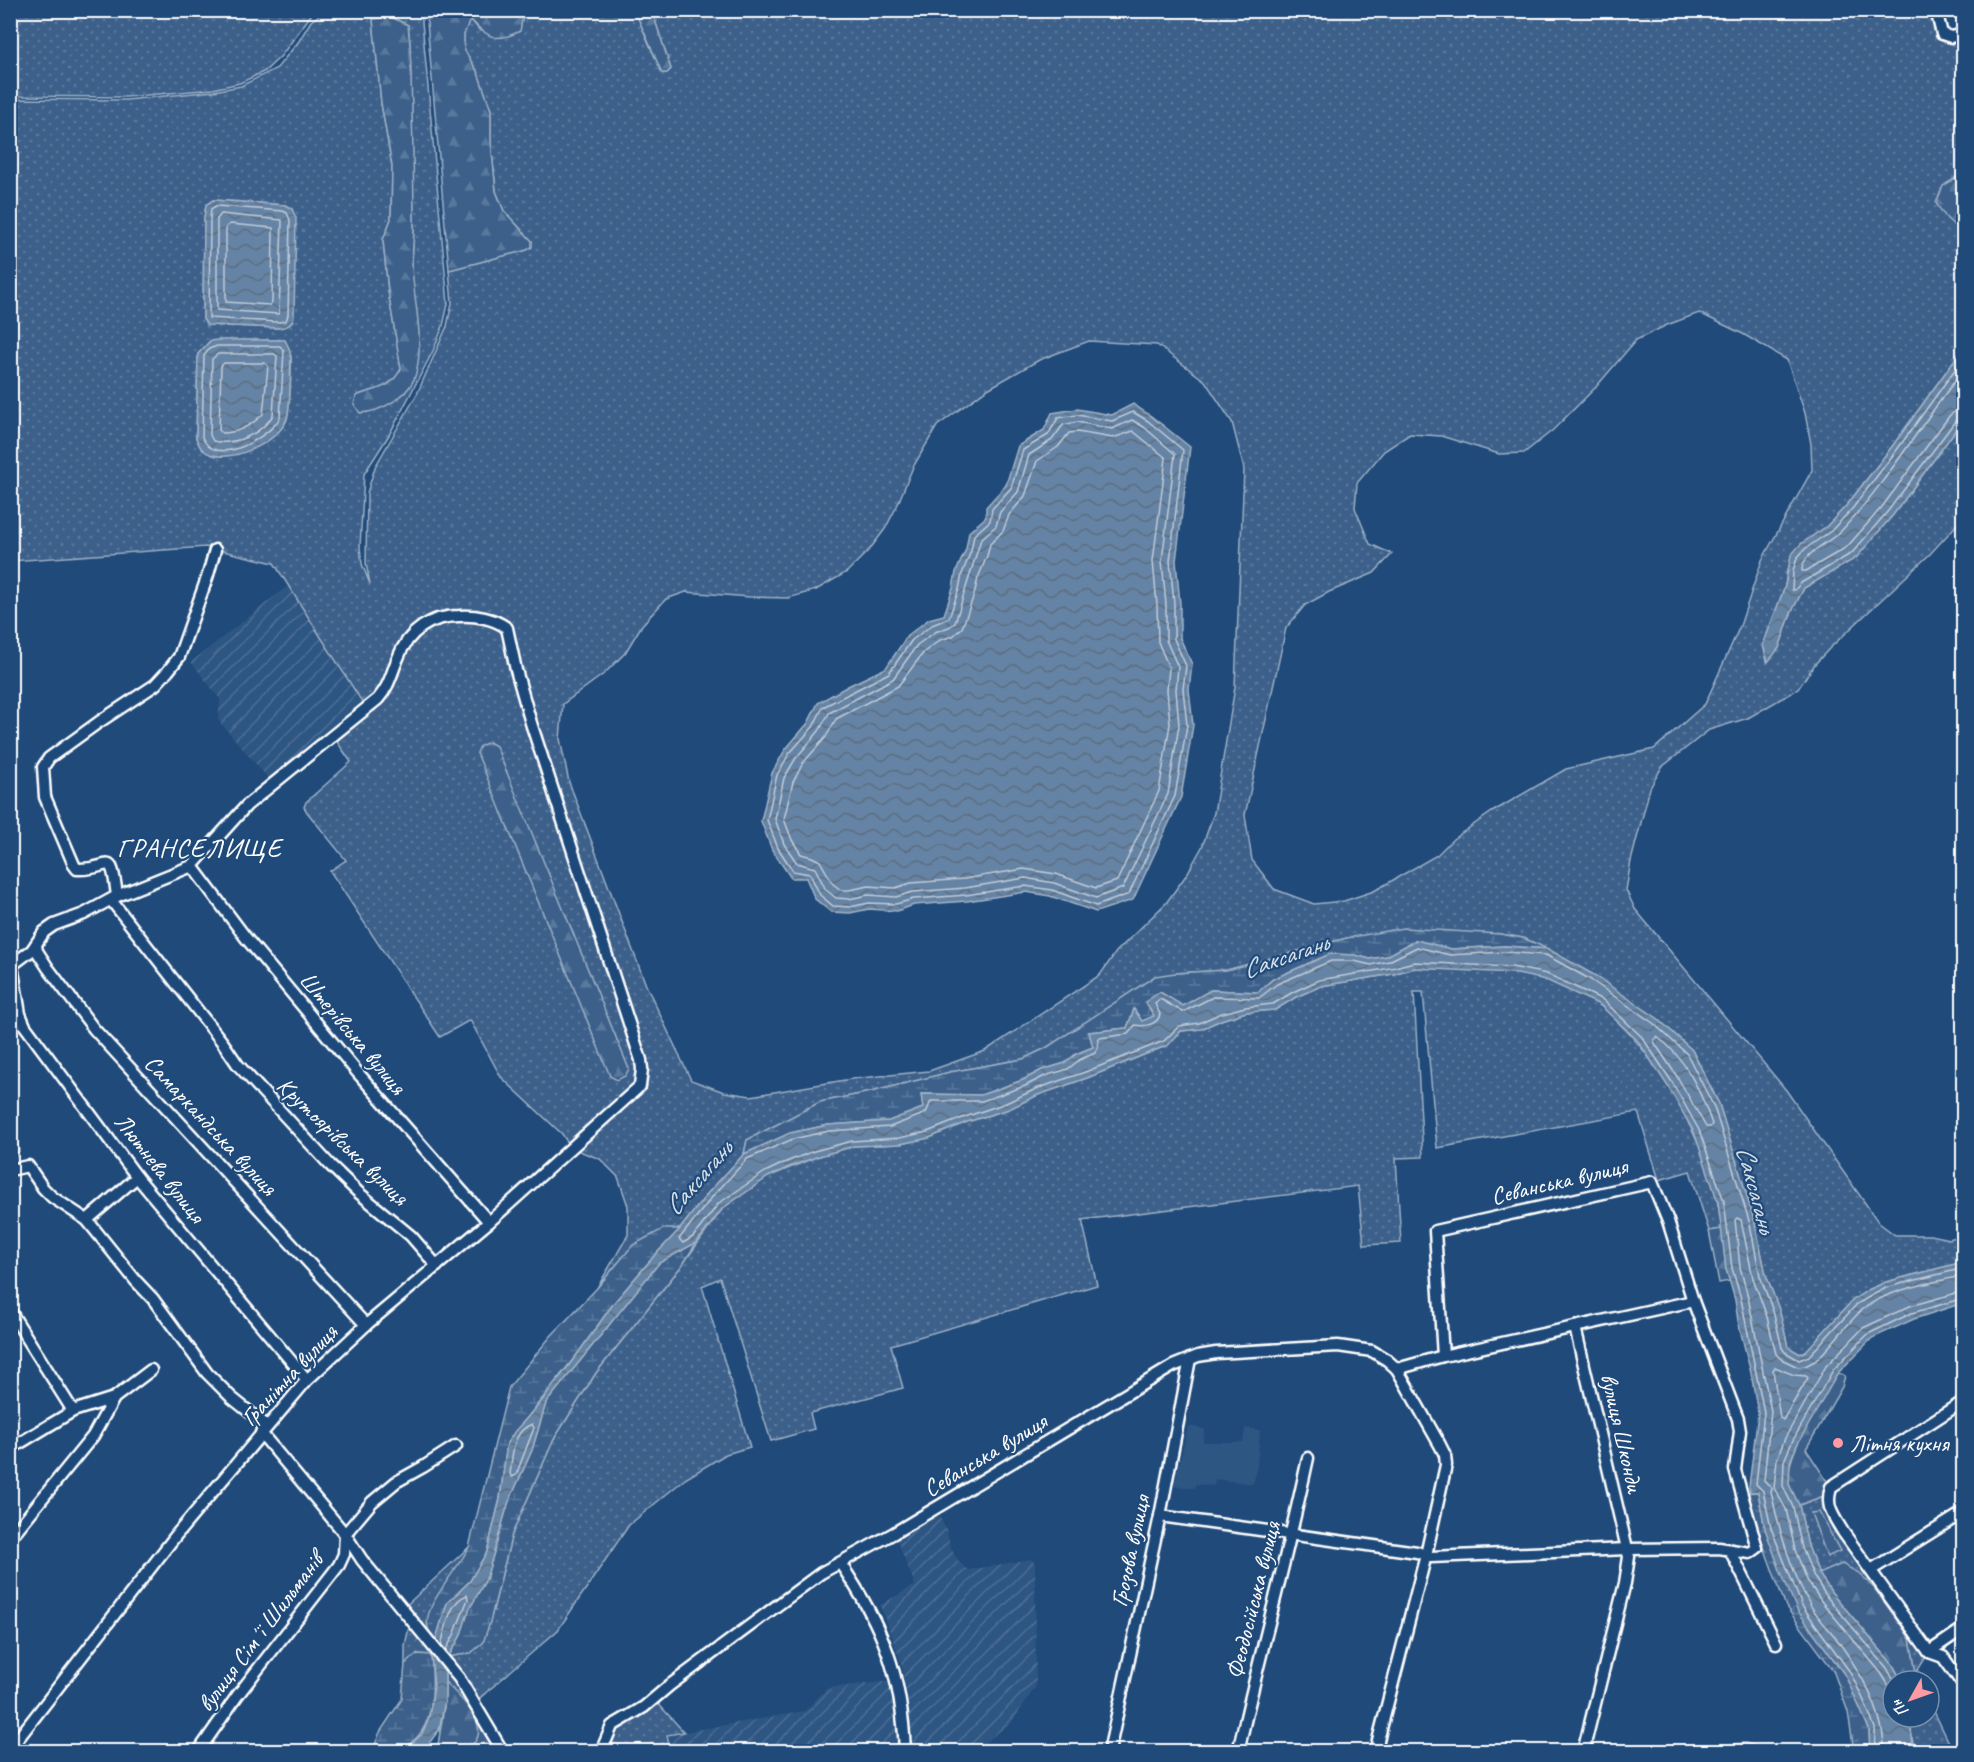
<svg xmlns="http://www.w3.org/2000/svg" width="1974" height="1762" font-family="Caveat,sans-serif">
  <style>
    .built { fill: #2e5683 }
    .industrial { fill: url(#industrial-furrows) }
    .grass { fill: url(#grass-dots); stroke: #9eb0c5; stroke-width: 1.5; fill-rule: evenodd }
    .forest { fill: url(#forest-firs); stroke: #9eb0c5; stroke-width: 1.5 }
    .wetland { fill: url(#wetland-marsh); stroke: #9eb0c5; stroke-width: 1.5 }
    .pitch { fill: #3c618b; stroke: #9eb0c5; stroke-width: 1.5 }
    .water { fill: url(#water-waves); stroke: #a3b5c8; stroke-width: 1.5 }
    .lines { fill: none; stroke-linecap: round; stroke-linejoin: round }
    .shore { stroke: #c1cddb; stroke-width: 1.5 }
    .street-casing { stroke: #fff; stroke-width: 15 }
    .street { stroke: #1f4a7a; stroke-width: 10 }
    .poi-dot { fill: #ff9aa2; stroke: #1f4a7a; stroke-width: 2 }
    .labels { text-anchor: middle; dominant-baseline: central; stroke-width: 4.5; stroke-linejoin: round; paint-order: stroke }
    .street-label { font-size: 24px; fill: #fff; stroke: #1f4a7a }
    .poi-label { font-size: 24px; fill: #fff; stroke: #1f4a7a; text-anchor: start }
    .water-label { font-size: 26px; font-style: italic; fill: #d8e0e8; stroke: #1f4a7a }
    .quarter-label { font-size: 27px; letter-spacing: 1.5px; fill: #fff; stroke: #1f4a7a }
  </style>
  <defs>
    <pattern id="industrial-furrows" width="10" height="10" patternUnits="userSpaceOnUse" patternTransform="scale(1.5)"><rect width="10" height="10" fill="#2e5683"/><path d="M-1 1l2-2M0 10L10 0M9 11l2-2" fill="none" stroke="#4d6f96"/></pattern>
    <pattern id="grass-dots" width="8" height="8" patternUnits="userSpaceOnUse" patternTransform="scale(1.5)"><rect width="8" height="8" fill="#3c618b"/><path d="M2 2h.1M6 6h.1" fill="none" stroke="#59799c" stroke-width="1.8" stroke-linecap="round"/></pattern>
    <pattern id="forest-firs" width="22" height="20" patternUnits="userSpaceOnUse" patternTransform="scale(1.5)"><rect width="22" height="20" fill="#3c618b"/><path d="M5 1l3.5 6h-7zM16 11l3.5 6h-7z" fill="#59799c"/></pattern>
    <pattern id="wetland-marsh" width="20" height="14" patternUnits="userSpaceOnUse" patternTransform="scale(1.5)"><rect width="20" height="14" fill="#3c618b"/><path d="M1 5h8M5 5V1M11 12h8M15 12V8" fill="none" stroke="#59799c"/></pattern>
    <pattern id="water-waves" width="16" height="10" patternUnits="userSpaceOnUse" patternTransform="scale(1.5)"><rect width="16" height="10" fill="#6583a4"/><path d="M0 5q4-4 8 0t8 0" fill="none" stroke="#5b6d81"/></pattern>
  </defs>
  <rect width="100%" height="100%" fill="#1f4a7a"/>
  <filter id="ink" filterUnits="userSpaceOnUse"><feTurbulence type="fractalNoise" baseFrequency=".0167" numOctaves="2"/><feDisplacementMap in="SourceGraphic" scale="12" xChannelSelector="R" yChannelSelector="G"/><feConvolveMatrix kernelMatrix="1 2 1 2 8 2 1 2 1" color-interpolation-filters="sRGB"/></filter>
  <g filter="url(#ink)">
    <polygon class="built" points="1188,1426 1205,1429 1203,1442 1243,1442 1245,1428 1260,1430 1257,1467 1253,1484 1215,1479 1214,1486 1195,1484 1195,1488 1174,1486"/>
    <g class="industrial">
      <polygon points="289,585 366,708 273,784 218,720 220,699 191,662"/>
      <polygon points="931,1512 940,1518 947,1531 950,1547 960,1563 968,1570 1030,1559 1035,1563 1036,1686 1012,1722 974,1751 913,1751 909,1705 901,1662 880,1605 915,1585 894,1533"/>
      <polygon points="892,1681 898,1705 898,1751 670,1751 667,1735 805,1711 827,1688"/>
    </g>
    <g class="grass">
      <polygon points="10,11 11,10 314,11 281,56 265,71 240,83 213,89 126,97 11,96"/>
      <path d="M325 11H421L448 304 443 326 433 351 389 435 364 474 360 547 362 564 370 584 366 563 367 493 375 467 417 394 447 326 452 303 449 270 527 250 532 241 504 211 496 191 491 142V110L478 73 464 49V34L469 21H472L480 31H519L524 11H635L662 73H667L671 69 652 11H1932L1938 27 1936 33 1938 39 1952 40 1963 38V348L1894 444 1847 505 1827 526 1801 544 1787 570 1785 586 1763 645 1767 661 1779 648 1791 613 1804 588 1856 558 1893 515 1963 420V518L1930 554 1829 649 1815 664 1798 689 1748 718 1709 730 1662 767 1650 788 1631 861 1626 890 1635 909 1786 1090 1879 1223 1895 1235H1930L1949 1239 1963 1235V1262L1886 1282 1868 1290 1853 1300 1806 1351 1800 1354 1788 1347 1780 1313 1766 1275 1755 1223 1719 1104 1692 1050 1657 1018 1548 949 1523 938 1500 934 1347 938 1227 970 1175 973 1046 1048 1023 1059 950 1072 871 1092 820 1102 747 1140 744 1154 708 1193 680 1229C639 1230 622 1259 597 1288L628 1235V1206L618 1177 600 1159 571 1148 562 1134 501 1077 470 1020 440 1037 330 871 346 860 307 812 304 807 306 802 351 762 333 736 366 708 274 563 206 547 11 561V99L126 100 214 91 241 86 277 68 299 41 311 21ZM391 17 408 25 410 45 414 229 404 393 356 396C376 388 389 390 401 369L388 291 383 240 391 219 392 166 381 103 373 19ZM213 200 285 205 292 209 278 328 207 325 203 319 204 218 206 205ZM1699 313 1743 334 1787 360 1805 413 1811 444 1812 470 1762 560 1740 626 1705 704 1654 749 1566 769 1492 812 1453 839 1437 855 1374 891 1344 901 1314 904 1274 889 1252 860 1245 815 1286 628 1305 605 1329 592 1374 573 1392 554 1370 544 1355 508 1357 483 1384 451 1410 434 1441 436 1499 454 1524 453 1553 430 1596 387 1636 340 1667 325ZM284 340C286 346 290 352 291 358 292 366 289 412 287 419 284 428 275 433 267 438 245 452 210 471 196 438L198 354 210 341ZM1089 341 1157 345 1205 381 1232 422 1244 469 1235 687 1214 813 1202 847 1187 874 1166 903 1116 952 1100 975 985 1051 929 1071 851 1079 751 1096 724 1092 691 1080 646 985 569 782 560 739 563 704 605 673 625 653 642 625 666 599 686 592 750 597 788 598 816 590 847 572 870 549 885 529 897 506 913 467 937 426 986 390 1039 360Z"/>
      <path d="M1414 968C1457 969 1504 967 1546 980 1561 984 1586 995 1599 1005 1605 1009 1611 1015 1616 1020 1667 1069 1714 1158 1722 1229L1709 1231 1690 1171 1659 1180 1638 1112 1437 1148 1423 992H1414L1423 1157 1396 1158 1401 1243 1364 1245 1358 1186 1082 1220 1097 1285 891 1345 903 1388 810 1413 814 1429 771 1441 720 1278 702 1286 750 1447 726 1454 685 1479 629 1525 558 1630 473 1704 503 1751 437 1752 445 1701V1662L448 1657 490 1622 512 1534 554 1439 596 1373 683 1264 723 1208 768 1177 816 1157 854 1146 900 1144 929 1138 967 1122 1009 1109 1038 1095 1087 1078 1168 1045 1181 1031 1201 1029 1221 1020 1246 1012 1275 1010 1296 997 1321 986 1393 974Z"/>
      <polygon points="1829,1494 1830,1511 1929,1652 1916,1673 1920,1681 1902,1681 1916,1673 1910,1639 1901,1625 1874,1588 1842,1564 1819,1574 1808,1546 1799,1505"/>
      <polygon points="469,1547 463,1561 433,1603 428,1627 436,1641 431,1655 417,1654 405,1664 405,1645 410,1623 400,1611"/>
      <polygon points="653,1698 684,1732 667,1735 670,1751 601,1752 608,1733"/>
      <polygon points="1929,1701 1953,1751 1914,1751 1909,1717 1929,1717"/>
    </g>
    <g class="forest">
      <path d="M426 11H524L520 31C497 43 488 38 472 21L469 22 464 34V49L478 73 491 110V142L496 191 504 211 532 241V247L527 250 449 270Z"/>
      <polygon points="635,11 652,11 671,69 667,73 662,73"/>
      <path d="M391 17 408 25 410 45C412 106 414 166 414 227 414 239 412 252 412 264 413 299 425 337 416 373 411 395 382 412 360 413L354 404 356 396C376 388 390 390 401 369L388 291 383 240 391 219 392 166 381 103 373 19Z"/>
      <path d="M1963 173V228C1949 225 1944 215 1936 203L1943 186Z"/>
      <polygon points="489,742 496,746 629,1069 625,1076 617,1080 610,1076 477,753 480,746"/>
      <polygon points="1722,1229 1726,1269 1730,1281 1719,1283 1709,1231"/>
      <path d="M1838 1373 1845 1376 1842 1387 1806 1449 1831 1487 1829 1494 1799 1505C1796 1498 1790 1490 1789 1483 1784 1454 1823 1399 1838 1373Z"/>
      <polygon points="1842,1564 1859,1573 1874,1588 1901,1625 1910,1639 1916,1673 1902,1681 1893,1665 1832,1593 1819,1574"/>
      <path d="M445 1682C459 1696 496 1729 469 1747 468 1747 462 1751 461 1751 454 1753 444 1751 437 1752L445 1701Z"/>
      <polygon points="1745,1743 1762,1748 1764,1751 1721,1751 1724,1745"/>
    </g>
    <g class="wetland">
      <polygon points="1403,928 1500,934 1523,938 1548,949 1505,946 1451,949 1416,940 1387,956 1370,959 1355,955 1330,954 1273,979 1258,992 1211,990 1183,1006 1142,1022 1134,1010 1127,1028 1089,1032 1093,1047 1076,1054 1066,1063 1042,1070 1023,1080 981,1095 921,1094 923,1108 889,1121 828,1125 791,1133 744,1154 747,1140 820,1102 871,1092 950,1072 1023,1059 1046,1048 1155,976 1175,973 1227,970 1347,938"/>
      <polygon points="10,1098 19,1151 13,1161 11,1161"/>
      <path d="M663 1229H680L655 1255 613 1304 579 1352 507 1443 500 1499 487 1552 470 1581 447 1603 436 1641C433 1637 429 1632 428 1628 421 1608 459 1568 469 1547L509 1387 551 1336 597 1288 633 1245Z"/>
      <polygon points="697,1242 683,1264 596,1373 554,1439 512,1534 490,1622 483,1643 471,1653 448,1657 460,1637 469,1610 486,1579 508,1504 532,1450 546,1403 659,1263"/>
      <polygon points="1758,1492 1765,1529 1827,1649 1845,1675 1859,1704 1869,1729 1870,1751 1854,1751 1848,1712 1833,1670 1786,1607 1744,1493"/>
      <path d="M417 1654 431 1655C434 1690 437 1738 395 1751 388 1753 379 1751 372 1752L380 1732 402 1699 405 1664Z"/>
    </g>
    <polygon class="pitch" points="1819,1512 1840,1551 1827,1557 1811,1513"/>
    <g class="water">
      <path d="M213 200 285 205 292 209 296 218 294 316C292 326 287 327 278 328L207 325 203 319 204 218 206 205Z"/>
      <path d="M217 340H285L289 348 291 357C290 374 291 403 287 418 280 443 224 468 203 450 199 447 198 442 196 438L198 354 210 341Z"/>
      <polygon points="1963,348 1963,420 1893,515 1856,558 1804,588 1791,613 1779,648 1768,662 1763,645 1785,586 1791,555 1801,544 1827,526 1847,505 1894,444"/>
      <polygon points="1133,404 1151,416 1190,447 1176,561 1180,604 1180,638 1192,664 1189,689 1193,725 1181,797 1133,900 1096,912 1050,896 1026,892 967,901 914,905 897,911 869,909 850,913 831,912 815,899 806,878 791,878 772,850 761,821 772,773 785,750 808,723 818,703 848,686 886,668 907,636 929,619 944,615 953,588 956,572 966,549 969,532 986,517 986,507 1006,485 1018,446 1044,430 1052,413 1077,409 1112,415"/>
      <polygon points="1416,940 1451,949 1505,946 1548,949 1594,975 1657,1018 1692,1050 1719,1104 1755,1223 1766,1275 1780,1312 1788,1347 1800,1354 1806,1351 1853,1300 1868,1290 1886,1282 1963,1262 1963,1303 1914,1319 1872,1338 1838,1373 1797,1445 1790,1462 1789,1484 1799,1505 1808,1546 1819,1574 1832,1593 1893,1665 1901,1681 1893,1681 1893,1717 1909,1717 1914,1751 1870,1751 1869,1729 1845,1675 1797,1610 1780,1570 1765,1529 1758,1492 1750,1492 1749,1486 1758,1413 1751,1373 1738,1321 1735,1300 1726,1269 1718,1202 1694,1132 1667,1085 1638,1041 1600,1005 1546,980 1512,973 1414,968 1393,974 1321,986 1296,997 1275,1010 1246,1012 1221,1020 1201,1029 1181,1031 1168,1045 1087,1078 1038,1095 1009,1109 967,1122 929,1138 900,1144 854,1146 816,1157 789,1167 768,1177 723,1208 697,1242 659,1263 546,1403 532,1450 508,1504 486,1579 469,1610 460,1637 445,1662 445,1701 439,1730 423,1751 394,1752 412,1743 422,1734 429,1717 434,1687 431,1655 447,1603 470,1581 487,1552 500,1499 507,1443 515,1431 537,1407 579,1352 613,1304 655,1255 680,1229 708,1193 744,1154 790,1133 828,1125 889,1121 923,1108 921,1094 981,1095 1023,1080 1042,1070 1065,1063 1076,1054 1093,1047 1089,1032 1127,1028 1134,1009 1142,1021 1154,1016 1145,1002 1160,992 1183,1006 1211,990 1258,992 1273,979 1330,954 1355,955 1370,959 1387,956"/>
    </g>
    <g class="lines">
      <g class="shore">
        <polygon points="216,206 283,211 287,213 290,220 288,315 286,321 278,322 209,318 210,219 211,209"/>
        <polygon points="221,214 282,220 279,314 217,310 217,219"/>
        <polygon points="230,224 273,228 272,302 270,305 226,302 226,227"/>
        <path d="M217 346H280L284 351 280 418C268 438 215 469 202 437L204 356 209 349Z"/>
        <path d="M218 354H274L277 356 273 415C262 434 234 446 213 441L210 435 212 359Z"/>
        <polyline points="1964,357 1899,447 1852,509 1831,531 1805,549 1797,558 1793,571 1792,590 1795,590 1801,583 1852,553 1888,511 1956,420 1964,417"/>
        <path d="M224 363H265L268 366 263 414C252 425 238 433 222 433L219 430 221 366Z"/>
        <path d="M1964 369C1922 422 1888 481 1842 530 1831 542 1801 553 1802 571H1806L1847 547 1882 507 1950 415 1956 411 1964 409"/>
        <polygon points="1133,412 1148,421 1183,450 1170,561 1174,604 1174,639 1186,666 1183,689 1187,725 1175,796 1129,894 1096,906 1052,890 1025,886 966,895 914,899 896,904 869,903 850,907 833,906 820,895 810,874 793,871 778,848 767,820 777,775 789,754 813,727 823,707 889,673 912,640 932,625 949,618 959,589 962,574 971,551 974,535 990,521 992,509 1011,488 1023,450 1048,435 1058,418 1077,415 1112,421"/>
        <polygon points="1132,420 1144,427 1175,454 1162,561 1166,605 1166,640 1178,667 1176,690 1179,725 1168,794 1123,888 1096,898 1054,883 1025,878 965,888 913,892 896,897 868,895 849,899 836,898 826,890 815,868 797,863 784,844 775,819 784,778 796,758 819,731 829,713 893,679 917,645 935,632 949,627 955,623 981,539 996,526 1000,512 1018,492 1029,455 1052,440 1063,425 1077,422 1112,429"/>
        <polygon points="1133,431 1166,458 1153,561 1157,605 1158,642 1169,668 1167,690 1170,724 1159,791 1117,881 1096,888 1056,874 1024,869 964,879 911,883 895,888 869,886 849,890 841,890 833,884 820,861 812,857 801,854 792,840 784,819 793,782 803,763 826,737 836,719 898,686 924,652 940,640 953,636 962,628 974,595 978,578 987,556 990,544 1003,531 1009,515 1025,496 1037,461 1058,447 1069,433 1077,432 1113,438"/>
        <path d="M1657 1037C1685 1056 1701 1092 1712 1124L1710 1127H1706L1678 1078 1654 1042V1039Z"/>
        <polygon points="1775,1367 1794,1375 1806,1376 1808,1378 1783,1420 1780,1418 1773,1370"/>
        <path d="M532 1424 534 1428 516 1475 512 1477 510 1474C513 1455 511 1432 532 1424Z"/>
        <path d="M441 1645C446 1629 449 1601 467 1595L468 1599 454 1635 445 1651"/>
        <polyline points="1894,1681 1887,1668 1827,1597 1814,1577 1802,1548 1793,1507 1783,1486 1784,1461 1792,1442 1833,1370 1868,1334 1912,1313 1964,1298"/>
        <polyline points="1893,1692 1881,1673 1822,1602 1807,1580 1795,1550 1786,1509 1774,1488 1777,1459 1785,1438 1826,1366 1863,1328 1910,1306 1964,1291"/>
        <path d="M1876 1752 1875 1728 1864 1701 1850 1672 1802 1606 1771 1528 1763 1491 1756 1484 1764 1412 1741 1299 1732 1268 1724 1201 1699 1130 1672 1082 1642 1037 1603 1000 1547 974 1512 967 1414 962 1391 968 1319 980 1293 992 1273 1004 1245 1007 1219 1014 1199 1023 1179 1026 1164 1041 1085 1072 1036 1089 1006 1103 965 1117 927 1132 899 1138 852 1141 814 1151 786 1162 765 1172 719 1203 693 1237 683 1243 679 1239 713 1196 747 1159 793 1139 829 1131 890 1127 926 1113 931 1101H982L1025 1086 1045 1076 1068 1069 1079 1060 1095 1053 1098 1048 1099 1038 1128 1034 1135 1025C1144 1027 1158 1025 1160 1014L1155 1004 1160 999 1183 1012 1213 997 1259 998 1277 984 1331 961H1354L1371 965 1389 961 1417 947 1450 955 1505 952 1546 955 1591 980 1653 1023 1687 1054 1714 1107 1750 1224 1760 1276 1774 1314 1782 1348 1785 1352 1799 1360 1809 1356 1857 1304 1871 1296 1888 1287 1964 1268"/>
        <path d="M1884 1752C1885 1711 1859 1670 1836 1638 1827 1627 1815 1615 1808 1601 1790 1568 1779 1529 1771 1492L1772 1489 1764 1480 1771 1411 1748 1297 1740 1267 1735 1220 1737 1218 1741 1220 1753 1278 1767 1317 1776 1354 1781 1359 1798 1367 1805 1366 1815 1361C1832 1346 1845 1325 1862 1310 1889 1288 1931 1284 1964 1275"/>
      </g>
      <defs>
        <g id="street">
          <polyline points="1936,10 1942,34 1951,37 1964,34"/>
          <polyline points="192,866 246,938 358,1073 489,1222"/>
          <path d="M117 896C111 846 110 871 77 869L74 865 45 797 43 767 49 758 99 722 155 685 168 671 179 657 208 575 215 550"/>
          <polyline points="111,900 223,1043 238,1065 330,1165 359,1193 411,1236 437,1266"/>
          <polyline points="36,945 37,951 48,968 94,1029 366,1325"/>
          <polyline points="10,1170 28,1166 43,1188 52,1197 87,1220 136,1281 153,1299 207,1373 232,1398 267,1426"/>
          <polyline points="87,1220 137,1177"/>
          <polyline points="10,1311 73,1411"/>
          <polyline points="1575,1327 1629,1557 1625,1583 1583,1752"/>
          <path d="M1964 1401 1831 1487C1825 1507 1833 1515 1843 1532L1929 1652 1943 1657 1964 1686"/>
          <polyline points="261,1433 345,1534 362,1560 459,1678 503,1752"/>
          <polyline points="10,1449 73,1411 114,1398"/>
          <polyline points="1160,1516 1417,1552 1431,1557 1628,1549 1719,1548 1750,1553 1757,1548 1735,1470 1740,1431 1738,1419 1693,1301 1668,1221 1652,1182 1435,1231 1443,1356"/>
          <polyline points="10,1538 93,1436 114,1398 151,1370"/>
          <polyline points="1730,1550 1776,1643"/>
          <path d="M840 1563C883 1626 902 1675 905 1752"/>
          <polyline points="1871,1570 1964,1512"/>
          <polyline points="1929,1652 1964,1628"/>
          <path d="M10 1749 177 1534 307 1380 366 1325 489 1222 640 1086 642 1069 641 1060 531 723 516 670 507 628C494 618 475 615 459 616 431 616 408 631 398 658 391 674 390 685 378 699L247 805 192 866 117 896 84 914 54 925 44 932 32 950 12 965 20 1014 25 1026 137 1177 307 1380"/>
          <polyline points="198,1752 237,1696 339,1565 344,1554 345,1534 372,1502 396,1482 423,1467 456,1446"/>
          <polyline points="601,1752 612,1726 644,1707 670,1685 821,1573 894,1533 1173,1366 1198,1356 1216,1353 1338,1346 1372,1351 1387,1360 1397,1369 1443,1356 1693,1301"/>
          <polyline points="1109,1752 1160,1516 1190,1359"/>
          <path d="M1238 1752C1260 1653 1287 1557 1308 1458"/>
          <polyline points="1375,1752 1426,1555 1446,1465 1445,1455 1440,1445 1397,1369"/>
        </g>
      </defs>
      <use href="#street" class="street-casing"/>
      <use href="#street" class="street"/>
    </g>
  </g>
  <circle class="poi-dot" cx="1838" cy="1443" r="6"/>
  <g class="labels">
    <g class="street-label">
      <text transform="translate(353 1033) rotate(50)">Штерівська вулиця</text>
      <text transform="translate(211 1125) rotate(47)">Самаркандська вулиця</text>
      <text transform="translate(343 1141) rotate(44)">Крутоярівська вулиця</text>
      <text transform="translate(160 1168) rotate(52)">Лютнева вулиця</text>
      <text transform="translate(1559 1181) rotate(-13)">Севанська вулиця</text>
      <text transform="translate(289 1375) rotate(-47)">Гранітна вулиця</text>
      <text transform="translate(1622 1433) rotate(77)">вулиця Шконди</text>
      <text transform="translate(985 1455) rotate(-31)">Севанська вулиця</text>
      <text transform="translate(1130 1551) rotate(-78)">Грозова вулиця</text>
      <text transform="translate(1253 1600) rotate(-76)">Феодосійська вулиця</text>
      <text transform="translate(260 1632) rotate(-53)">вулиця Сімʼї Шильманів</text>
    </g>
    <g class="poi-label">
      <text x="1850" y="1443">Літня кухня</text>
    </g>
    <g class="water-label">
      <text transform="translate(1285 956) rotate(-19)">Саксагань</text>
      <text transform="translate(698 1178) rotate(-49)">Саксагань</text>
      <text transform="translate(1756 1189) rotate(75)">Саксагань</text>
    </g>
    <g class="quarter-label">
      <text x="200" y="848">ГРАНСЕЛИЩЕ</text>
    </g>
  </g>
  <rect width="1974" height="1762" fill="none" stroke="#1f4a7a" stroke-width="36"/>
  <rect x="18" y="18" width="1938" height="1726" fill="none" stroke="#fff" stroke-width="2" filter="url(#ink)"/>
  <g transform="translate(1911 1699) rotate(230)"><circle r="28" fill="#1f4a7a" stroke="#7992af" stroke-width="1.5"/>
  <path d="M0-4.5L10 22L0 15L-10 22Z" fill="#ff9aa2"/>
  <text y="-9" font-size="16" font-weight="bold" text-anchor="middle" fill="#ffffff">Пн</text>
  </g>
</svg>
